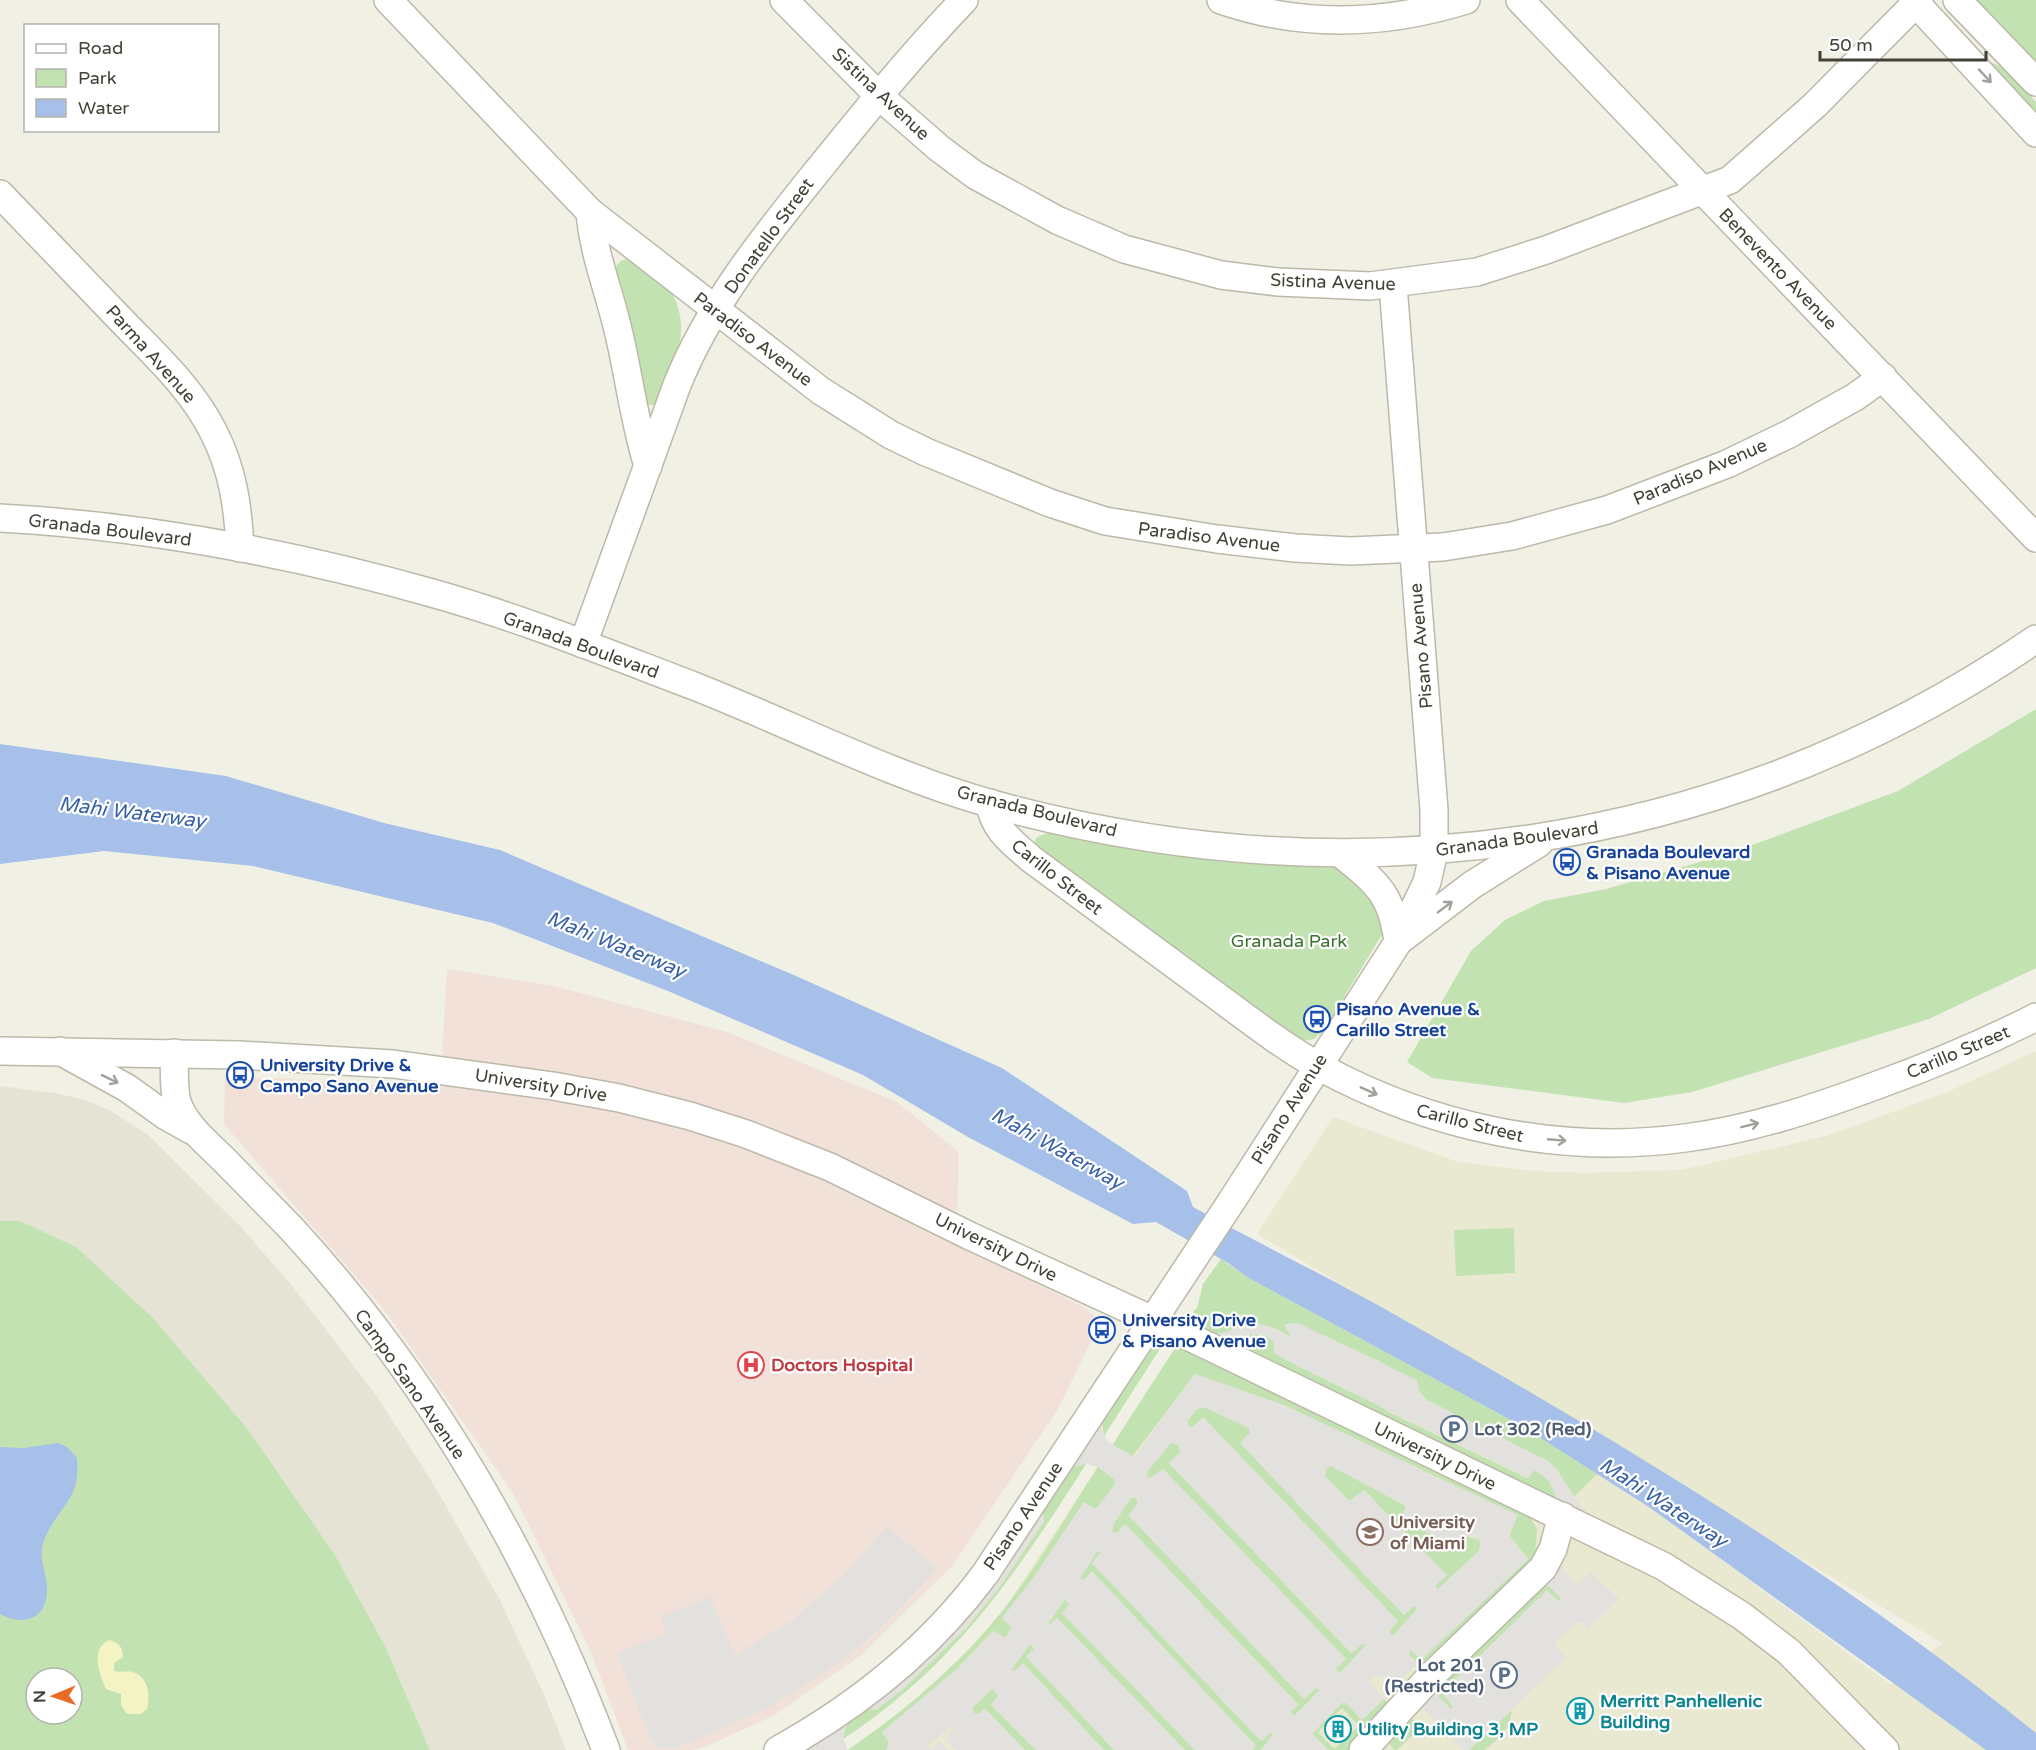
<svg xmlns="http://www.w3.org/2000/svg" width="2036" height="1750" font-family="'Varela Round',sans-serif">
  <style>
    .residential { fill: #e5e3d4 }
    .education { fill: #e9e8d0 }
    .medical { fill: #f1e1d9 }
    .green { fill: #c2e3b1; fill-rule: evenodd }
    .sand { fill: #f3f3c3 }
    .parking { fill: #e2e1dd; fill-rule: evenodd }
    .water { fill: #a6c0ea }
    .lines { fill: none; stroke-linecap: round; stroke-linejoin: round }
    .minor-casing { stroke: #bcb9a9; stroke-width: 30 }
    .minor { stroke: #fff; stroke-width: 27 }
    .oneway { stroke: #a1a09a }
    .labels { text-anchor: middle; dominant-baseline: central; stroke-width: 4.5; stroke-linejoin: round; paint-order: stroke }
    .street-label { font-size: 18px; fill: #434135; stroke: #fff }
    .transit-label { font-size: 18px; font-weight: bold; fill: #164399; stroke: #fff; text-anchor: start }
    .park-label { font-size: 18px; fill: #39702d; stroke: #fff }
    .health-label { font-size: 18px; font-weight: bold; fill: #be3a42; stroke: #fff; text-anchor: start }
    .service-label { font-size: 18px; font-weight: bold; fill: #4e5e75; stroke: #fff; text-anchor: start }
    .education-label { font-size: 18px; font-weight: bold; fill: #785e54; stroke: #fff; text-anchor: start }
    .culture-label { font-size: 18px; font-weight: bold; fill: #0d838f; stroke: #fff; text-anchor: start }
    .water-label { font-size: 20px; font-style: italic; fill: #3760a6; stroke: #fff }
  </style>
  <rect width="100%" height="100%" fill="#f1f0e5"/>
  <polygon class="residential" points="0,1086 54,1093 86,1100 111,1111 148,1135 241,1227 293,1287 376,1395 431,1480 499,1598 545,1697 566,1750 430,1750 385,1646 335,1555 247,1428 153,1318 20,1221 0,1221"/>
  <polygon class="education" points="2036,1051 2036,1750 847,1750 887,1723 928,1688 974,1644 1007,1605 1177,1345 1228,1263 1247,1277 1520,1425 1649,1506 1891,1685 1942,1643 1257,1234 1333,1117 1458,1162 1532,1171 1585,1173 1681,1170 1826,1136 1945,1093"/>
  <polygon class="medical" points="447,969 554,986 727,1032 897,1102 959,1152 956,1244 1082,1306 1101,1321 1058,1409 953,1565 860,1656 773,1716 705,1747 693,1750 628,1750 591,1652 513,1493 383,1308 224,1124 225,1078 280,1078 440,1090"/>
  <g class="green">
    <polygon points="1974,0 2036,0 2036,65"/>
    <path d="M1989 62C2008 66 2024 89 2036 102V113Z"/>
    <path d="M630 258C641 266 655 273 664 283 696 318 677 369 657 405H648L642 401 613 275C616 264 619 260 630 258Z"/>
    <polygon points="2036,709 2036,968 1929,1019 1692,1092 1624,1103 1432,1078 1407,1062 1471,951 1505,920 1544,901 1606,889 1731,853 1898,791"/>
    <polygon points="1049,832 1168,855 1260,864 1339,868 1369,894 1384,922 1383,933 1324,1030 1314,1039 1303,1041 1034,847 1036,838"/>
    <path d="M0 1221H20L76 1247 153 1318 247 1428 335 1555 385 1646 430 1750H0ZM36 1678H72V1714H36Z"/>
    <polygon points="1514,1228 1515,1273 1456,1276 1454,1230"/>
    <path d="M1221 1259 1247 1277 1520 1425 1597 1474 1573 1498 1548 1461 1427 1400 1383 1363 1297 1323 1292 1337C1285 1334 1278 1329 1271 1327 1244 1320 1203 1354 1193 1312L1197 1308 1203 1284Z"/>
    <polygon points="1251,1334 1267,1337 1391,1413 1527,1478 1535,1470 1549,1481 1556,1496 1555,1501 1287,1368 1244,1350 1242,1343"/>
    <polygon points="1165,1341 1104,1436 1101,1418 1152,1344"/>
    <polygon points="1177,1345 1528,1513 1537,1529 1535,1557 1426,1664 1418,1663 1409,1655 1410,1650 1422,1659 1528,1559 1509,1535 1517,1515 1286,1406 1195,1374 1131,1458 1112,1446"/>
    <polygon points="1204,1407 1249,1428 1250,1433 1241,1443 1404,1615 1414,1606 1418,1608 1394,1635 1391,1636 1389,1631 1398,1621 1203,1417 1193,1427 1189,1427 1187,1421 1197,1409"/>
    <polygon points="1171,1443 1179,1445 1180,1452 1169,1463 1351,1653 1362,1644 1367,1645 1340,1673 1336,1671 1336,1668 1346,1659 1163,1469 1151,1478 1147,1477 1147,1471"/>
    <path d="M1078 1464H1086C1016 1574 955 1666 843 1739V1731L851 1719 902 1690 968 1626 1000 1586 1030 1542 1044 1521 1042 1509 1070 1467Z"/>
    <polygon points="1330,1465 1406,1506 1402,1519 1462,1550 1467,1536 1481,1541 1479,1551 1437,1590 1435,1586 1446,1575 1364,1490 1349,1501 1325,1476 1326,1469"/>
    <path d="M1098 1467 1115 1480V1484L1098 1507 1095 1509 1084 1502 1036 1574 1003 1618 1012 1628 1005 1638 993 1631 956 1670 882 1732 890 1744 886 1750H848C907 1709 963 1662 1007 1605 1040 1562 1068 1513 1098 1467Z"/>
    <polygon points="1131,1497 1136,1498 1138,1504 1129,1514 1304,1699 1316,1688 1320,1690 1294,1716 1290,1712 1298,1704 1125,1524 1117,1533 1112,1532 1113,1525"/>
    <polygon points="1096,1551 1101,1553 1092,1563 1261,1741 1270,1733 1274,1734 1261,1750 1252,1750 1256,1746 1092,1572 1084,1580 1080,1579"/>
    <polygon points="1544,1585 1549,1586 1562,1599 1558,1601 1547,1591 1442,1692 1454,1705 1451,1709 1435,1693 1435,1689"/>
    <polygon points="1065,1599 1069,1605 1062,1613 1195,1750 1185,1750 1057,1618 1047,1630 1045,1628"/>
    <polygon points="1030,1644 1034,1649 1027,1657 1114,1750 1104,1750 1023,1664 1015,1671 1011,1670"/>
    <polygon points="992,1689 996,1690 998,1696 991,1705 1036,1750 1025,1750 985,1709 978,1714 973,1713 973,1707"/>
    <path d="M1384 1699 1390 1706 1353 1750H1328L1312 1734 1342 1703H1346L1362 1720ZM1342 1708 1359 1726 1334 1749 1318 1732Z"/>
    <path d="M1512 1710C1510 1729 1500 1737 1485 1750H1469Z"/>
    <polygon points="1408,1715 1421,1727 1397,1750 1394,1750 1388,1741"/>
  </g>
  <path class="sand" d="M110 1640C119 1643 123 1647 123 1657L114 1663V1671C121 1673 126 1670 133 1672 148 1677 151 1695 147 1709L141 1714H127L121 1705V1694L106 1689C100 1676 89 1647 110 1640Z"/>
  <g class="parking">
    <polygon points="1297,1323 1417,1380 1419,1391 1427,1400 1548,1461 1556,1468 1585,1513 1555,1501 1556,1496 1549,1481 1535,1470 1528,1478 1303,1369 1275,1354 1273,1342 1267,1337 1251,1334 1245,1338 1241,1347 1216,1335 1245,1325 1262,1324 1291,1337 1284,1324"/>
    <path d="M1195 1374 1286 1406 1518 1515 1509 1536 1528 1559 1422 1659 1410 1650 1409 1655 1418 1663 1398 1682 1386 1676H1375L1368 1680 1384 1699 1362 1720 1346 1703H1342L1312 1733 1328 1750H1261L1274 1733H1270L1261 1741 1092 1563 1100 1553 1098 1550 1080 1579 1084 1580 1092 1571 1256 1746 1252 1750H1195L1062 1613 1069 1605 1065 1599 1045 1628 1057 1618 1185 1750H1114L1026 1657 1034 1649 1030 1644 1011 1670 1015 1671 1023 1663 1104 1750H1036L991 1704 998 1696 992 1689 973 1707 972 1713 978 1714 985 1709 1025 1750H956L945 1739 953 1730 951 1727 928 1745 929 1749H932L939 1741 948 1750H886L889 1741 882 1732 956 1670 994 1631 1005 1638 1012 1628 1002 1618 1036 1574 1084 1502 1094 1509 1098 1507 1115 1484V1480L1098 1467 1086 1464 1070 1467 1101 1418V1428L1108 1442 1134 1457ZM1204 1407 1249 1428 1250 1433 1240 1443 1363 1573 1404 1615 1414 1606 1418 1608 1394 1635H1391L1389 1631 1398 1621 1203 1417 1193 1427H1189L1187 1421 1197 1409ZM1171 1443 1179 1445 1180 1452 1169 1463 1352 1653 1362 1644 1366 1645 1340 1673H1338L1336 1668 1346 1659 1163 1469 1151 1478 1147 1477 1148 1470ZM1331 1466 1406 1506 1401 1519 1462 1550 1467 1536 1471 1535 1481 1542 1479 1551 1437 1590 1435 1586 1447 1575 1364 1490 1349 1501 1325 1476 1326 1469ZM1131 1498H1136L1138 1504 1128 1515 1304 1699 1316 1688 1320 1689 1295 1716 1290 1712 1298 1705 1125 1524 1117 1533 1112 1532 1113 1525Z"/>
    <polygon points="1042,1509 1044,1521 1030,1542 1000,1586 968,1626 902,1690 876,1710 865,1709"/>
    <polygon points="887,1526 937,1568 887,1622 844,1660 766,1709 674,1749 661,1749 656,1746 650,1739 617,1653 666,1634 661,1617 710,1597 735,1655 790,1622 846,1573"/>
    <polygon points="1561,1567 1575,1582 1579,1583 1590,1572 1619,1599 1587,1629 1581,1622 1577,1622 1556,1643 1556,1647 1566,1658 1469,1750 1464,1750 1421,1707 1435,1692 1451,1709 1454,1708 1442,1693 1547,1590 1558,1601 1562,1600 1549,1586 1544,1585"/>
    <polygon points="847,1724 843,1739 848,1750 805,1750"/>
  </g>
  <g class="water">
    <path d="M0 744 226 776 384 823 500 850 796 976 1002 1068 1187 1191 1193 1207C1256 1242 1320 1273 1383 1308 1609 1435 1834 1569 2036 1733V1750H1986L1649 1507 1520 1425 1247 1277 1228 1263 1156 1222 1133 1224 968 1137 863 1075 668 991 493 923 253 866 104 851 0 864Z"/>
    <path d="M58 1443 67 1447 77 1458C81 1500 60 1504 45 1538 37 1556 46 1569 47 1588 48 1619 24 1627 0 1614V1447L24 1448Z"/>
  </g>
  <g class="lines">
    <defs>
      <g id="minor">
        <polyline points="388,0 590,212 821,391 891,435 926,452 1050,503 1105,521 1217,539 1295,548 1350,551 1443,547 1512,536 1607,510 1727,464 1789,434 1855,397 1883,377"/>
        <polyline points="784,0 878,95 940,149 975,175 1057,220 1124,249 1221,275 1278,282 1370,286 1477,272 1546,250 1730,180 1815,105 1919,0"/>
        <path d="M1221 0C1302 28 1385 25 1466 0"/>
        <polyline points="1520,0 2036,538"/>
        <polyline points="1913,0 2036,133"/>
        <polyline points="1957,0 2036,82"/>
        <path d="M0 194C41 237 83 280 124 323 157 357 193 390 214 433 233 470 238 507 240 548"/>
        <path d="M590 212C593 252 609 291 618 330 629 375 634 421 648 466"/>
        <path d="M0 518C146 526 291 553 432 593 521 618 607 653 694 686 793 725 889 775 992 804 1353 903 1725 852 2036 639"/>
        <path d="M583 644 677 385C709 305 765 236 819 169 866 111 912 54 964 0"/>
        <path d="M990 803C993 829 1012 842 1031 859 1089 902 1147 945 1206 988 1243 1015 1279 1044 1320 1067 1430 1127 1559 1155 1685 1138 1749 1130 1812 1109 1872 1087 1928 1067 1983 1044 2036 1017"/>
        <path d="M1341 854C1377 883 1392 894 1398 942"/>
        <polyline points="1404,937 1472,885 1539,843"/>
        <polyline points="0,1051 239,1055 393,1064 553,1086 619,1098 690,1116 746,1134 830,1167 970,1236 1198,1341 1663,1566 1742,1616 1789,1652 1885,1750"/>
        <polyline points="60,1051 127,1088 166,1116 191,1130"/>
        <path d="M174 1053C175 1069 173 1087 177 1102 186 1129 214 1148 232 1168 251 1187 270 1207 289 1226 428 1376 534 1560 606 1750"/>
        <path d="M778 1750C859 1705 930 1648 985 1574L1231 1202 1398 942 1427 882 1434 851V810L1393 285"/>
        <polyline points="1363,1750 1432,1675 1543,1568 1553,1549 1562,1516"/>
      </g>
    </defs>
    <use href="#minor" class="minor-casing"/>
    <use href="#minor" class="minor"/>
  </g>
  <defs><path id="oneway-shaft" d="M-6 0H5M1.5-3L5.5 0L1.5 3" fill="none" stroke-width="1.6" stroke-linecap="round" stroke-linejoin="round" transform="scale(1.5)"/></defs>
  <g class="oneway">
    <use href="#oneway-shaft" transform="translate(1985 76) rotate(47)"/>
    <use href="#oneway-shaft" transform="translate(1445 907) rotate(-37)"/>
    <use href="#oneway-shaft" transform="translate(110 1079) rotate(26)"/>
    <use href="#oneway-shaft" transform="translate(1369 1091) rotate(24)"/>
    <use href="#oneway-shaft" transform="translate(1750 1125) rotate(-14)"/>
    <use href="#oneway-shaft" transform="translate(1557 1140) rotate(5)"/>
  </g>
  <defs>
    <symbol id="bus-ring" viewBox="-11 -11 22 22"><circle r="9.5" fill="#fff" stroke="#1a4fb4" stroke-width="1.5"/><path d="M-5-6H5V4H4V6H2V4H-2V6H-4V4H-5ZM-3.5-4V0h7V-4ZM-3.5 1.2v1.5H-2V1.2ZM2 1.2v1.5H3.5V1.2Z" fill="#1a4fb4"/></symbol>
    <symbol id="hospital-ring" viewBox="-11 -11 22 22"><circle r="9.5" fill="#fff" stroke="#e0444e" stroke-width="1.5"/><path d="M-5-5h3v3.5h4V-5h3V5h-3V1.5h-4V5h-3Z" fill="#e0444e"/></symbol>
    <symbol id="parking-ring" viewBox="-11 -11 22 22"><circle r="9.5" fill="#fff" stroke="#5c6f8a" stroke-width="1.5"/><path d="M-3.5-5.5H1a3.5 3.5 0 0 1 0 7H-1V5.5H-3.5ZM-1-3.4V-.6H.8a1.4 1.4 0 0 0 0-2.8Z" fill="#5c6f8a"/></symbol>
    <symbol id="university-ring" viewBox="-11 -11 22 22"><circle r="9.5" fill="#fff" stroke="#8d6e63" stroke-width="1.5"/><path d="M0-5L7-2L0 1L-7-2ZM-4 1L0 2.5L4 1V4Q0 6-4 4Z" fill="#8d6e63"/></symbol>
    <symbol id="building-ring" viewBox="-11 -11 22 22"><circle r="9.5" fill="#fff" stroke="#0f9aa8" stroke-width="1.5"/><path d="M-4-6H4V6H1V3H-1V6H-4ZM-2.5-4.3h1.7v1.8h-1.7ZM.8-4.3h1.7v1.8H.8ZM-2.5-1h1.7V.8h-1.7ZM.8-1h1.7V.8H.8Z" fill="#0f9aa8"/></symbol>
  </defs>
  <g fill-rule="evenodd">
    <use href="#bus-ring" x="1552" y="847" width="30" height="30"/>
    <use href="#bus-ring" x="1302" y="1004" width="30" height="30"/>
    <use href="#bus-ring" x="225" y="1060" width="30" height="30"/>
    <use href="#bus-ring" x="1087" y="1315" width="30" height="30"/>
    <use href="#hospital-ring" x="736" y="1350" width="30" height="30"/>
    <use href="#parking-ring" x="1439" y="1414" width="30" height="30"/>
    <use href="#university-ring" x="1355" y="1517" width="30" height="30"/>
    <use href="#parking-ring" x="1489" y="1660" width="30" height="30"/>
    <use href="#building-ring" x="1565" y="1696" width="30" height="30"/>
    <use href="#building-ring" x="1323" y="1714" width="30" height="30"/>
  </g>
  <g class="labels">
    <g class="street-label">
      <text transform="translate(881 94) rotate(43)">Sistina Avenue</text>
      <text transform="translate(769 236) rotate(-54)">Donatello Street</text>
      <text transform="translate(1778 269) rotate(46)">Benevento Avenue</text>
      <text transform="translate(1333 282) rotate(2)">Sistina Avenue</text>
      <text transform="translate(753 339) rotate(37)">Paradiso Avenue</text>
      <text transform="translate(151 354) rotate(48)">Parma Avenue</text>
      <text transform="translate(1700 472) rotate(-23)">Paradiso Avenue</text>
      <text transform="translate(110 530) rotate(7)">Granada Boulevard</text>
      <text transform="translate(1209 537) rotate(7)">Paradiso Avenue</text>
      <text transform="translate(581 645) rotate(20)">Granada Boulevard</text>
      <text transform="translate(1421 646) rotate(-95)">Pisano Avenue</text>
      <text transform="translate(1037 811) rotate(14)">Granada Boulevard</text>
      <text transform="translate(1517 839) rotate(-8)">Granada Boulevard</text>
      <text transform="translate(1057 877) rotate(38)">Carillo Street</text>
      <text transform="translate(1958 1052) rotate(-23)">Carillo Street</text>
      <text transform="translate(541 1085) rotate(9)">University Drive</text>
      <text transform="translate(1289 1109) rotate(-58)">Pisano Avenue</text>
      <text transform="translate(1470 1123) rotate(14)">Carillo Street</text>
      <text transform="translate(996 1247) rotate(26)">University Drive</text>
      <text transform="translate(410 1384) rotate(55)">Campo Sano Avenue</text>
      <text transform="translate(1435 1456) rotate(26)">University Drive</text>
      <text transform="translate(1023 1516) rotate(-56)">Pisano Avenue</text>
    </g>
    <g class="transit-label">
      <text x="1586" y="852">Granada Boulevard<tspan x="1586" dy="21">&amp; Pisano Avenue</tspan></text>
      <text x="1336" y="1009">Pisano Avenue &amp;<tspan x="1336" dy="21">Carillo Street</tspan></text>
      <text x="260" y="1065">University Drive &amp;<tspan x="260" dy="21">Campo Sano Avenue</tspan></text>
      <text x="1122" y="1320">University Drive<tspan x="1122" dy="21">&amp; Pisano Avenue</tspan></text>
    </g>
    <g class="park-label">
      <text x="1289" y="941">Granada Park</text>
    </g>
    <g class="health-label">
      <text x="771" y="1365">Doctors Hospital</text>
    </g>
    <g class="service-label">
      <text x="1474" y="1429">Lot 302 (Red)</text>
      <text x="1484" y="1665" text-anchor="end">Lot 201<tspan x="1484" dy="21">(Restricted)</tspan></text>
    </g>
    <g class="education-label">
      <text x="1390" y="1522">University<tspan x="1390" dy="21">of Miami</tspan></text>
    </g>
    <g class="culture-label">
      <text x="1600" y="1701">Merritt Panhellenic<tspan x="1600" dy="21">Building</tspan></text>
      <text x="1358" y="1729">Utility Building 3, MP</text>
    </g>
    <g class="water-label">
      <text transform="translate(132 813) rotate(7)">Mahi Waterway</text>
      <text transform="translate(616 945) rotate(22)">Mahi Waterway</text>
      <text transform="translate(1057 1149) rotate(29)">Mahi Waterway</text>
      <text transform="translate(1663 1503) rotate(33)">Mahi Waterway</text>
    </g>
  </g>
  <rect x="24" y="24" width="195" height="108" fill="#ffffff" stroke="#b4b3ae" stroke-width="1.5"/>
  <rect x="36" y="44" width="30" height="9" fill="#ffffff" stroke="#b4b3ae" stroke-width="1.5"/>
  <text x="78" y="54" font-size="18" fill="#434135">Road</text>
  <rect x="36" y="69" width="30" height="18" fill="#c2e3b1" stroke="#b4b3ae" stroke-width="1.5"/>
  <text x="78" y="84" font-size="18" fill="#434135">Park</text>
  <rect x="36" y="99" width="30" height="18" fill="#a6c0ea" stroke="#b4b3ae" stroke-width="1.5"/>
  <text x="78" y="114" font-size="18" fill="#434135">Water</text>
  <g transform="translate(54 1696) rotate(268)"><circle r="28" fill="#ffffff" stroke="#b4b3ae" stroke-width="1.5"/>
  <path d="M0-4.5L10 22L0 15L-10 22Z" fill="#e96b24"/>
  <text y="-9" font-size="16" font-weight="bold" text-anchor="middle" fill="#434135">N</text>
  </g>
  <path d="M1820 51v9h166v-9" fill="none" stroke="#434135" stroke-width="3"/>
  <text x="1829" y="51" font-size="18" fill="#434135" stroke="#ffffff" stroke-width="4.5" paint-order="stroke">50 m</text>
</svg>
